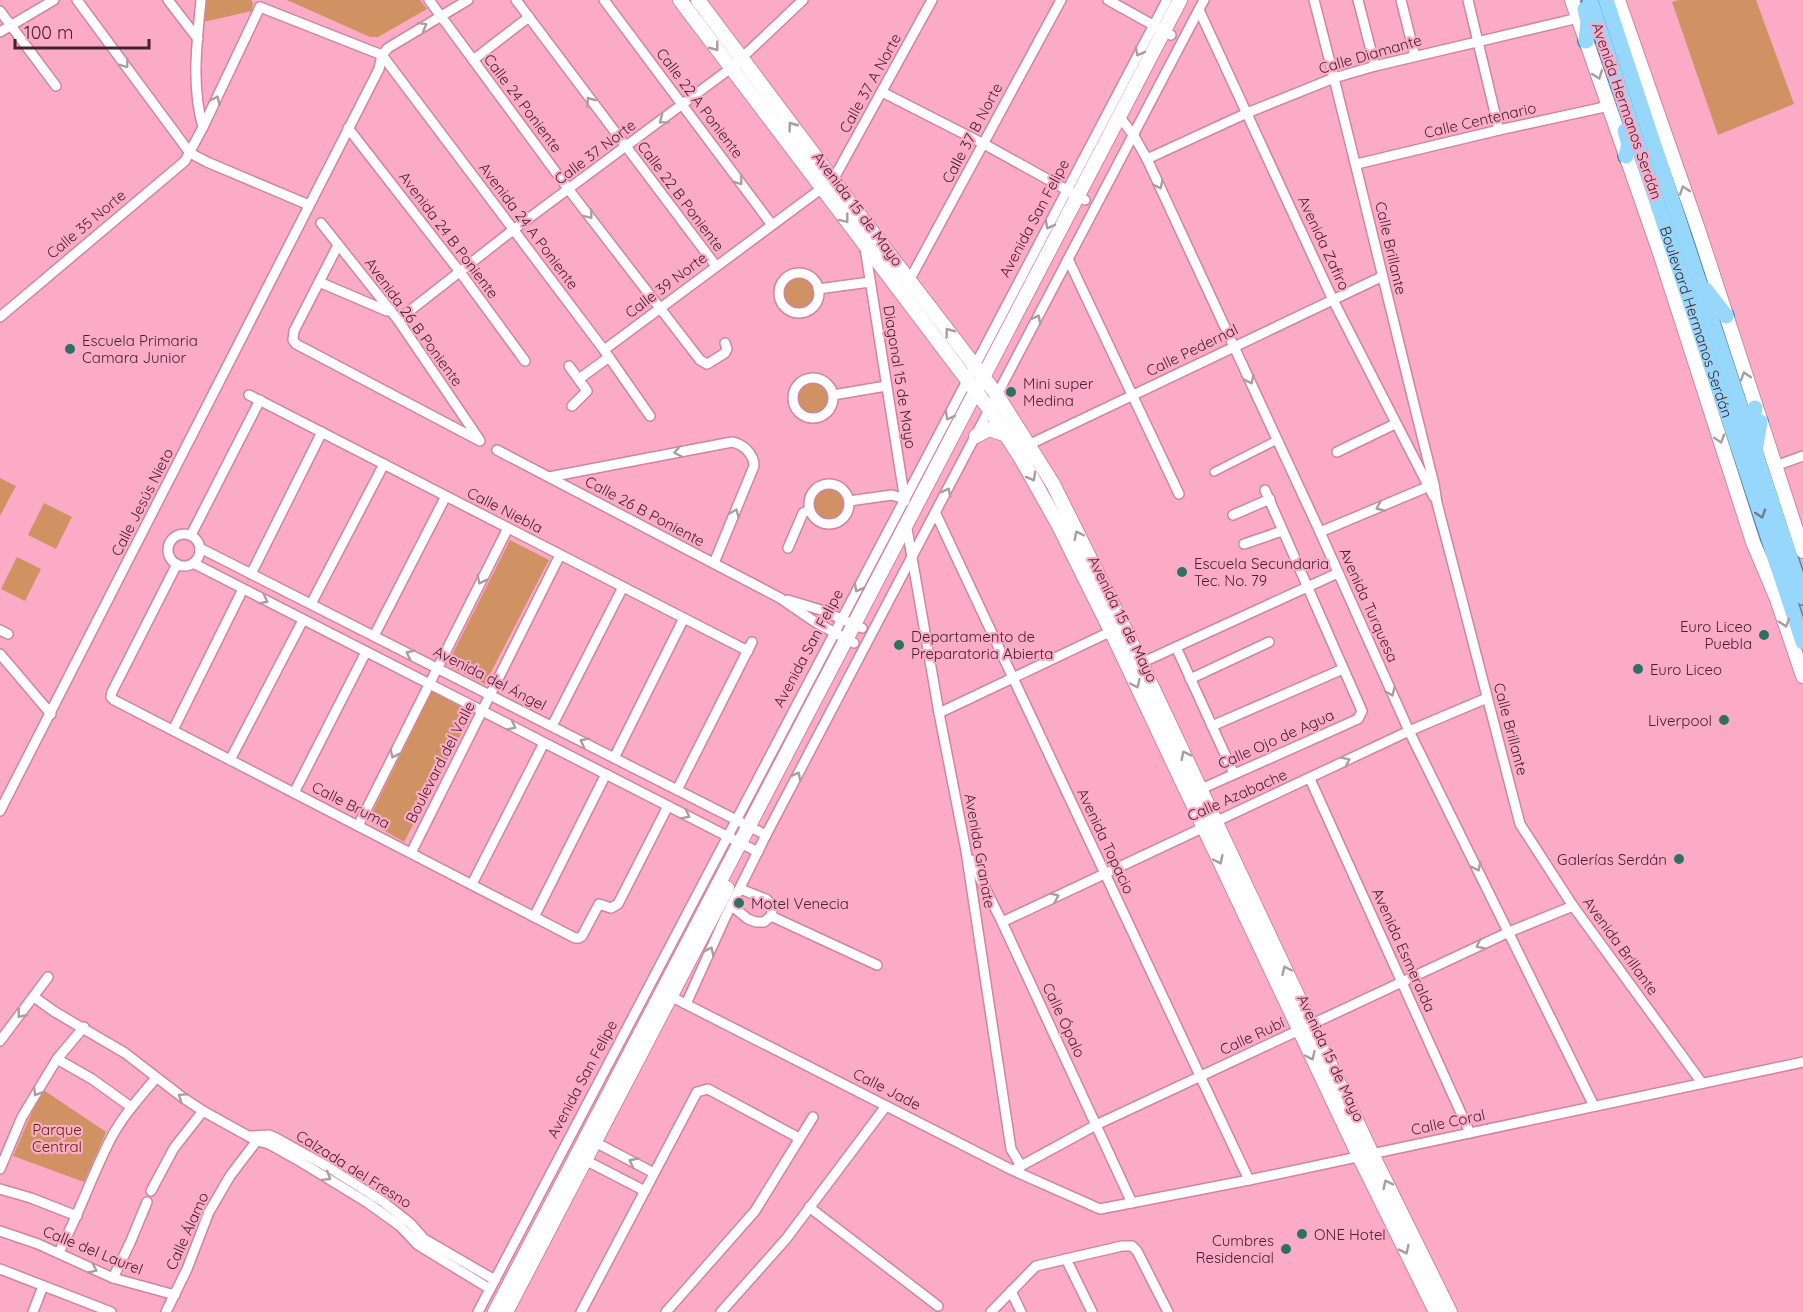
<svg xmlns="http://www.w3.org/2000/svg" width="1803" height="1312" font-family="Quicksand,sans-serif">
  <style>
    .green { fill: #d09263 }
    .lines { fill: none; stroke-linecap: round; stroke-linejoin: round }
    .pedestrian-casing { stroke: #d2849f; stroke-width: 10 }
    .minor-casing { stroke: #d2849f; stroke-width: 12 }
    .secondary-casing { stroke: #d2849f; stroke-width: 16 }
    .primary-casing { stroke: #4d87b3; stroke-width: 18 }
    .pedestrian { stroke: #fff; stroke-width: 7 }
    .minor { stroke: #fff; stroke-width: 9 }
    .secondary { stroke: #fff; stroke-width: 14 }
    .primary { stroke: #98d7fc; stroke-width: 15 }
    .oneway { stroke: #aa9ca1 }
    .oneway2 { stroke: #6e7d96 }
    .poi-dot { fill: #2e7163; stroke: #fcabc7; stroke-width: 2 }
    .labels { text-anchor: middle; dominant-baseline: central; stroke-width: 4.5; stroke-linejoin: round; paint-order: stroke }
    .street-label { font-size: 15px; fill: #43232f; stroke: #fcabc7 }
    .poi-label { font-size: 15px; fill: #43232f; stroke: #fcabc7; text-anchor: start }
    .park-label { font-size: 15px; fill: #5a2d01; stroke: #fcabc7 }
  </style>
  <rect width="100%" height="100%" fill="#fcabc7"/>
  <g class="green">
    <polygon points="205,0 251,0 253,3 252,11 203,22"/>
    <polygon points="287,0 420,0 427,9 378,37 370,37"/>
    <polygon points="1679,0 1756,0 1794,104 1718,135 1672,2"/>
    <polygon points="806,276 817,290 810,306 791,309 781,294 787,278"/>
    <polygon points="821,381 831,395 824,411 805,413 795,399 801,383"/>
    <polygon points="0,478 16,486 0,516"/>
    <polygon points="836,486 847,501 840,517 821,519 810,505 817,489"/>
    <polygon points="44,503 72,517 56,549 28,535"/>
    <polygon points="510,540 549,560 485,684 447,665"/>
    <polygon points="17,557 41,569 25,601 1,589"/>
    <polygon points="432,691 472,713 404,842 368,821"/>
    <polygon points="42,1089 106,1132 84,1182 13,1156"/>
  </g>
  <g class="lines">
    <defs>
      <polyline id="pedestrian" points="1214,472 1277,440"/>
      <g id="minor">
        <polyline points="77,0 190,153 207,162 309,205"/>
        <polyline points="168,0 198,39"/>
        <path d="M201 0C197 41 191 87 203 127"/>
        <polyline points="429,0 569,190 700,360 707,364 709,363 725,353 727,349 725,343"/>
        <polyline points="516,0 716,266"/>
        <polyline points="604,0 772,225"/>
        <polyline points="1108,0 1171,35"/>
        <path d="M1314 0C1356 161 1393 323 1434 484L1437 503 1520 824 1573 906 1702 1083"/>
        <polyline points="1358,0 1375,66"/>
        <polyline points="1401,0 1415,56"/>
        <polyline points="1468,0 1499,130"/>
        <polyline points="260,7 382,55 604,350 650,416"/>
        <polyline points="1199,10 1333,300 1434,497"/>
        <polyline points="0,11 56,86"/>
        <polyline points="0,32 54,0"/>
        <polyline points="473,60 529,17"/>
        <polyline points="882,92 984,144 1085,200"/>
        <polyline points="1119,116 1134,136 1147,159 1320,532 1409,731 1594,1106"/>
        <polyline points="348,128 460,272 525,361"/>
        <polyline points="1147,159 1247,113 1334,78 1375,66 1578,18"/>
        <polyline points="1357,164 1499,130 1609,106"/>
        <polyline points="321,223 398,320 479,439"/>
        <polyline points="338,245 294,331 293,340 296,344 480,441"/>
        <polyline points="865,248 905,501"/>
        <polyline points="1068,259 1179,494"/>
        <circle cx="799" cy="293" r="20"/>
        <polyline points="910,279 1061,0"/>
        <polyline points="319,282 387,311"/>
        <polyline points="818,289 870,282"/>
        <polyline points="0,317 185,161 203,127 260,7"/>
        <polyline points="398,320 513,230 731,68 803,0"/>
        <polyline points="604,350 833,180 932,0"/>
        <polyline points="569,366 587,391 572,406"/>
        <circle cx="813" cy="398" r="20"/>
        <polyline points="579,379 609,357"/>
        <polyline points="249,395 748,651"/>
        <polyline points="833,395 886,386"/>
        <polyline points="1024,447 1381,277"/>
        <polyline points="497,450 780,598 815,622 854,643"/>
        <polyline points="1337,452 1395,424"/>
        <polyline points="1775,466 1803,456"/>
        <path d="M549 477 732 442C743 444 754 454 754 466L714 563"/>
        <circle cx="829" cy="504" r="20"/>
        <polyline points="849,501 892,495 905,499"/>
        <polyline points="936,514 1249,1180"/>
        <polyline points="1233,515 1270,499"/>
        <polyline points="906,523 939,713 966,851 1011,1149 1021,1166"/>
        <polyline points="1320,532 1432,485"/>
        <circle cx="184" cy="550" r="16"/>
        <polyline points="191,535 260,400"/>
        <polyline points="1244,544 1282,531"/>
        <polyline points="200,548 766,835"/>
        <polyline points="788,548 803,513 809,510"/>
        <polyline points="193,563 758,852"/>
        <polyline points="177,564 112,692 111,697 114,700 575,938 579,938 582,936 599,904 611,908 618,904 668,806"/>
        <polyline points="251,574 322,432"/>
        <polyline points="788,600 821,610 862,628"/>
        <polyline points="311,604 384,464"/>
        <polyline points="0,630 8,634"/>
        <polyline points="374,636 446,496"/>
        <polyline points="1176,647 1234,774"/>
        <polyline points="0,654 51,714"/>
        <polyline points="1141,663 1338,573"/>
        <polyline points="1190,679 1269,642"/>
        <polyline points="939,713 1116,629"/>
        <polyline points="552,726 623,587"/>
        <polyline points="1212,726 1343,669"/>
        <polyline points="173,730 243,589"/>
        <polyline points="614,758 684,618"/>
        <polyline points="230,760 303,620"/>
        <polyline points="1310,779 1470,1133"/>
        <polyline points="1201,789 1358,719 1362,711 1265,490"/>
        <polyline points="677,790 752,642"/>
        <polyline points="294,793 366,652"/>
        <polyline points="0,811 379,69 382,55 388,48 468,0"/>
        <polyline points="358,826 508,528"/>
        <polyline points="411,853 560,555"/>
        <polyline points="971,860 1002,922 1132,1203"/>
        <polyline points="472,884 544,743"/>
        <polyline points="732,906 748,919 756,922 764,922 771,916 773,906 766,899 740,889"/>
        <polyline points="771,916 877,965"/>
        <polyline points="534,917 606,774"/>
        <polyline points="1002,922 1409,731 1487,698"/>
        <polyline points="668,995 1012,1170 1100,1209 1249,1180 1803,1062"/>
        <polyline points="34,997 55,1012 125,1053 182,1097 203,1111 257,1141 269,1144 296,1159 368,1203 400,1226 418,1245 490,1289"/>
        <polyline points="686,1004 725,918 766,835 1204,0"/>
        <polyline points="0,1041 48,977"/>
        <polyline points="57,1059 92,1079 131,1107"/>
        <polyline points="251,1136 269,1135 276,1138 328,1167 382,1201 410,1223 424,1239 495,1280"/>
        <polyline points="591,1140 654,1173"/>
        <polyline points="581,1158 645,1191"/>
        <polyline points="1017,1168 1096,1125 1509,932 1573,906"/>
        <polyline points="0,1169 22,1117 57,1059 84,1027"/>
        <polyline points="0,1189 31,1198 77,1216"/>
        <polyline points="151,1191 174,1148 203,1111"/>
        <polyline points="809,1207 938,1306"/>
        <polyline points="0,1231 38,1244 113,1278 175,1295"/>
        <path d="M59 1252C78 1216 91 1178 109 1142 121 1118 139 1098 156 1078"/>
        <polyline points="1066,1259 1092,1312"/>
        <polyline points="0,1269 111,1312"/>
        <polyline points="113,1278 130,1243 147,1202"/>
        <polyline points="1011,1291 1021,1312"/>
        <polyline points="33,1312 43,1286"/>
        <polyline points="166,1312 187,1269 209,1212 230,1176 259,1138"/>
        <polyline points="478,1312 1167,0"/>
        <polyline points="581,1312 697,1092 708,1089 799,1138"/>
        <polyline points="666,1312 755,1211 813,1117"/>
        <polyline points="721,1312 786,1239 886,1106"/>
        <polyline points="991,1312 1036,1266 1122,1246 1132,1246 1137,1251 1168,1312"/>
      </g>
      <g id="secondary">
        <polyline points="680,0 990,410 1022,460 1058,524 1111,631 1359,1156 1436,1312"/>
        <polyline points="698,0 863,220 997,395 1053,484 1123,625 1372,1154 1450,1312"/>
        <polyline points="1572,0 1660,253 1753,542 1777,599 1803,676"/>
        <polyline points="1618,0 1699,232 1803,551"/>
        <polyline points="976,436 989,429 1007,435"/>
        <polyline points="495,1312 1180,0"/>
        <polyline points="506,1312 727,888"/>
      </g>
      <g id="primary">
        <path id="s1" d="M1590 0 1803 642"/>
        <polyline points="1606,0 1803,597"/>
        <polyline points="1585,9 1588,22 1586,41"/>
        <polyline points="1625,131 1629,144 1626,156"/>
        <polyline points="1706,290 1726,316"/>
        <polyline points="1750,432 1755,408"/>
        <polyline points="1755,451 1760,422"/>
      </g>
    </defs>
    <use href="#pedestrian" class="pedestrian-casing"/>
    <use href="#minor" class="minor-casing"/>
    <use href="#secondary" class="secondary-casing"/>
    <use href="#primary" class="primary-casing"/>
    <use href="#pedestrian" class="pedestrian"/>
    <use href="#minor" class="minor"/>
    <use href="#secondary" class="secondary"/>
    <use href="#primary" class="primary"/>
  </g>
  <defs><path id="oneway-chevron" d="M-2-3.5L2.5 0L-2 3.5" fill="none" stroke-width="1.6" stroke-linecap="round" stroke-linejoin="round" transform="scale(1.5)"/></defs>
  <g class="oneway">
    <use href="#oneway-chevron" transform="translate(423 26) rotate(-30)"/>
    <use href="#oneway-chevron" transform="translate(715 47) rotate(53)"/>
    <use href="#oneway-chevron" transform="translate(1139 52) rotate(118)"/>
    <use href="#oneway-chevron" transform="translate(125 64) rotate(54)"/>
    <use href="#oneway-chevron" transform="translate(1598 75) rotate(70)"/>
    <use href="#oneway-chevron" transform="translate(216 100) rotate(-65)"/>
    <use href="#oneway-chevron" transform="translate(590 101) rotate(-127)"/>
    <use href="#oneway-chevron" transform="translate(663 120) rotate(143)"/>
    <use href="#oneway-chevron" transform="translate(792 126) rotate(-127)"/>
    <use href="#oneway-chevron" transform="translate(739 181) rotate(53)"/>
    <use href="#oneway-chevron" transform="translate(1159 185) rotate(65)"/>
    <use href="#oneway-chevron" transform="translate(1684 190) rotate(-109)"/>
    <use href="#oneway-chevron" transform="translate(589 215) rotate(52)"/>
    <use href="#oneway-chevron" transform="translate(845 219) rotate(52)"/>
    <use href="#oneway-chevron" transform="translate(1049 225) rotate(118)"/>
    <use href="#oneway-chevron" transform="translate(1037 319) rotate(-62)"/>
    <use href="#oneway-chevron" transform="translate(949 332) rotate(-127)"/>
    <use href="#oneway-chevron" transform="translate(1745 376) rotate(-108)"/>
    <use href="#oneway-chevron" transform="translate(1250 380) rotate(65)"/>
    <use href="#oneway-chevron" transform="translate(949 416) rotate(118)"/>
    <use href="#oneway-chevron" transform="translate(1720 439) rotate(72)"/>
    <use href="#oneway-chevron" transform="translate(678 452) rotate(169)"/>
    <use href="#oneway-chevron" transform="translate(1032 477) rotate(61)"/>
    <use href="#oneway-chevron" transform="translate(947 492) rotate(-63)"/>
    <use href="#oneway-chevron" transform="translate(1380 507) rotate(157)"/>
    <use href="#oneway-chevron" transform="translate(735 513) rotate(-67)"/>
    <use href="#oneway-chevron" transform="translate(1078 535) rotate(-117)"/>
    <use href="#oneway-chevron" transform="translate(481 580) rotate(117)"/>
    <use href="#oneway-chevron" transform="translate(858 588) rotate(118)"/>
    <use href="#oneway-chevron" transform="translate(264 600) rotate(27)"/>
    <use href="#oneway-chevron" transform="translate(1785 623) rotate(72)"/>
    <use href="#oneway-chevron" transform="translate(410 654) rotate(-153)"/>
    <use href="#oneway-chevron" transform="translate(1136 684) rotate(65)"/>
    <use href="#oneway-chevron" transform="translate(1391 692) rotate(66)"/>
    <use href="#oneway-chevron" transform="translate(512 726) rotate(27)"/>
    <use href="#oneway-chevron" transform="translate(584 742) rotate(-153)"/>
    <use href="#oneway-chevron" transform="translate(394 754) rotate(117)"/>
    <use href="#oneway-chevron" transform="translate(1185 755) rotate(-116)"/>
    <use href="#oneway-chevron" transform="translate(1346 761) rotate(-26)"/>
    <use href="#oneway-chevron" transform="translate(797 776) rotate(-62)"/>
    <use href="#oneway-chevron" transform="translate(686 815) rotate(27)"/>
    <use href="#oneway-chevron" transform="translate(1219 860) rotate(65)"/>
    <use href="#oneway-chevron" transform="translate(1477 867) rotate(63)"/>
    <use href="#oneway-chevron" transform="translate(1055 897) rotate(-25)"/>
    <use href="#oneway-chevron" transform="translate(1480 945) rotate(155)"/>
    <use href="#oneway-chevron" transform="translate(710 951) rotate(-64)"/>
    <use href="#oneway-chevron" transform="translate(1286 970) rotate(-115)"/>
    <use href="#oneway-chevron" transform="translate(21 1014) rotate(129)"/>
    <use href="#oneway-chevron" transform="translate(1311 1056) rotate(65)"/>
    <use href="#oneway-chevron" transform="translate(37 1092) rotate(122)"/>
    <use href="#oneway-chevron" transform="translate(182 1097) rotate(-145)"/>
    <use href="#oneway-chevron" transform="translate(633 1162) rotate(-153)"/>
    <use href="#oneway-chevron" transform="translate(327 1177) rotate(32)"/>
    <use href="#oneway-chevron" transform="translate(1387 1184) rotate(-116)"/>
    <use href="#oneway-chevron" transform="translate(1405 1250) rotate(64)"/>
    <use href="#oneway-chevron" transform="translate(93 1269) rotate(25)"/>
  </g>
  <use class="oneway2" href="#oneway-chevron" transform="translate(1761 514) rotate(72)"/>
  <g class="poi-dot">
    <circle cx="70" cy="349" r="6"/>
    <circle cx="1011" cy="392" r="6"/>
    <circle cx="1182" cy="572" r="6"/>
    <circle cx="1764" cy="635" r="6"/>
    <circle cx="899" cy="645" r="6"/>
    <circle cx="1638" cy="669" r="6"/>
    <circle cx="1724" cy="720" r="6"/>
    <circle cx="1679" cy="859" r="6"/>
    <circle cx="739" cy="903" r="6"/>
    <circle cx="1302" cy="1234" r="6"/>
    <circle cx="1286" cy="1249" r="6"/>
  </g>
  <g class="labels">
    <g class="street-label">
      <text transform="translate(1370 54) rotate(-16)">Calle Diamante</text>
      <text transform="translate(870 83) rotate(-61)">Calle 37 A Norte</text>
      <text transform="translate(523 103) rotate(53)">Calle 24 Poniente</text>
      <text transform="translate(700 103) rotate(53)">Calle 22 A Poniente</text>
      <text transform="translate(1627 111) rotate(71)">Avenida Hermanos Serdán</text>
      <text transform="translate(1480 120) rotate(-13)">Calle Centenario</text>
      <text transform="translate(972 133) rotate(-62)">Calle 37 B Norte</text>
      <text transform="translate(595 152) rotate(-37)">Calle 37 Norte</text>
      <text transform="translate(681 196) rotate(53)">Calle 22 B Poniente</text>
      <text transform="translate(858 209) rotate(53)">Avenida 15 de Mayo</text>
      <text transform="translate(1034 218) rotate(-62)">Avenida San Felipe</text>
      <text transform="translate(86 224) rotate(-40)">Calle 35 Norte</text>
      <text transform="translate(529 226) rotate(53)">Avenida 24 A Poniente</text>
      <text transform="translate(449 235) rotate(53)">Avenida 24 B Poniente</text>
      <text transform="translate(1324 243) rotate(65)">Avenida Zafiro</text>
      <text transform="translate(1391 248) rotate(77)">Calle Brillante</text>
      <text transform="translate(666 285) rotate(-37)">Calle 39 Norte</text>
      <text stroke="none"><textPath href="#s1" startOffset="339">Boulevard Hermanos Serdán</textPath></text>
      <text transform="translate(414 322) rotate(54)">Avenida 26 B Poniente</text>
      <text transform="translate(1192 350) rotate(-26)">Calle Pedernal</text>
      <text transform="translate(900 377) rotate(81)">Diagonal 15 de Mayo</text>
      <text transform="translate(142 502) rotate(-63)">Calle Jesús Nieto</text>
      <text transform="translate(505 510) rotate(27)">Calle Niebla</text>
      <text transform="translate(645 511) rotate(28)">Calle 26 B Poniente</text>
      <text transform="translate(1369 605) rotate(66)">Avenida Turquesa</text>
      <text transform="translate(1123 619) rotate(64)">Avenida 15 de Mayo</text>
      <text transform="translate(808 648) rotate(-62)">Avenida San Felipe</text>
      <text transform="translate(490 678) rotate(27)">Avenida del Ángel</text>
      <text transform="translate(1511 729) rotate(75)">Calle Brillante</text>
      <text transform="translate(1276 739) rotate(-24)">Calle Ojo de Agua</text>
      <text transform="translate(440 762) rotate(-63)">Boulevard del Valle</text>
      <text transform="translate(1237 795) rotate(-24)">Calle Azabache</text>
      <text transform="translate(351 805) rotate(27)">Calle Bruma</text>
      <text transform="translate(1106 841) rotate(65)">Avenida Topacio</text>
      <text transform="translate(980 851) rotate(80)">Avenida Granate</text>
      <text transform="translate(1621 946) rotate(54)">Avenida Brillante</text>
      <text transform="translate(1404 950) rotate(66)">Avenida Esmeralda</text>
      <text transform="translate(1064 1020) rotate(65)">Calle Ópalo</text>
      <text transform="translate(1252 1036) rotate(-25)">Calle Rubí</text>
      <text transform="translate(1331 1058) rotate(65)">Avenida 15 de Mayo</text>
      <text transform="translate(582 1079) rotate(-62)">Avenida San Felipe</text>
      <text transform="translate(887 1089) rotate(27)">Calle Jade</text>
      <text transform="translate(1448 1122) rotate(-12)">Calle Coral</text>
      <text transform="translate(354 1169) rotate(32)">Calzada del Fresno</text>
      <text transform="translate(187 1231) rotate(-66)">Calle Álamo</text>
      <text transform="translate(93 1250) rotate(22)">Calle del Laurel</text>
    </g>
    <g class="poi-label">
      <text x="82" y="340">Escuela Primaria<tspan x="82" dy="17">Camara Junior</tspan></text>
      <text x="1023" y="383">Mini super<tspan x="1023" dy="17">Medina</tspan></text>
      <text x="1194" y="563">Escuela Secundaria<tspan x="1194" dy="17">Tec. No. 79</tspan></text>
      <text x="1752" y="626" text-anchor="end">Euro Liceo<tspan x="1752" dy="17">Puebla</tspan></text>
      <text x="911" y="636">Departamento de<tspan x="911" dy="17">Preparatoria Abierta</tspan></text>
      <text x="1650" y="669">Euro Liceo</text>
      <text x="1712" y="720" text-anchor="end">Liverpool</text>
      <text x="1667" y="859" text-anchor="end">Galerías Serdán</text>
      <text x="751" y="903">Motel Venecia</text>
      <text x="1314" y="1234">ONE Hotel</text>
      <text x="1274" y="1240" text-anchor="end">Cumbres<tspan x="1274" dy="17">Residencial</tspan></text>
    </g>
    <g class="park-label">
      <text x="57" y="1129">Parque<tspan x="57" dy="17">Central</tspan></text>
    </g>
  </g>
  <path d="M15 39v9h134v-9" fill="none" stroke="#43232f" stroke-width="3"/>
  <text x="24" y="39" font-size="18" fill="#43232f" stroke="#fcabc7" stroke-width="4.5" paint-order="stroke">100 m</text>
</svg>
